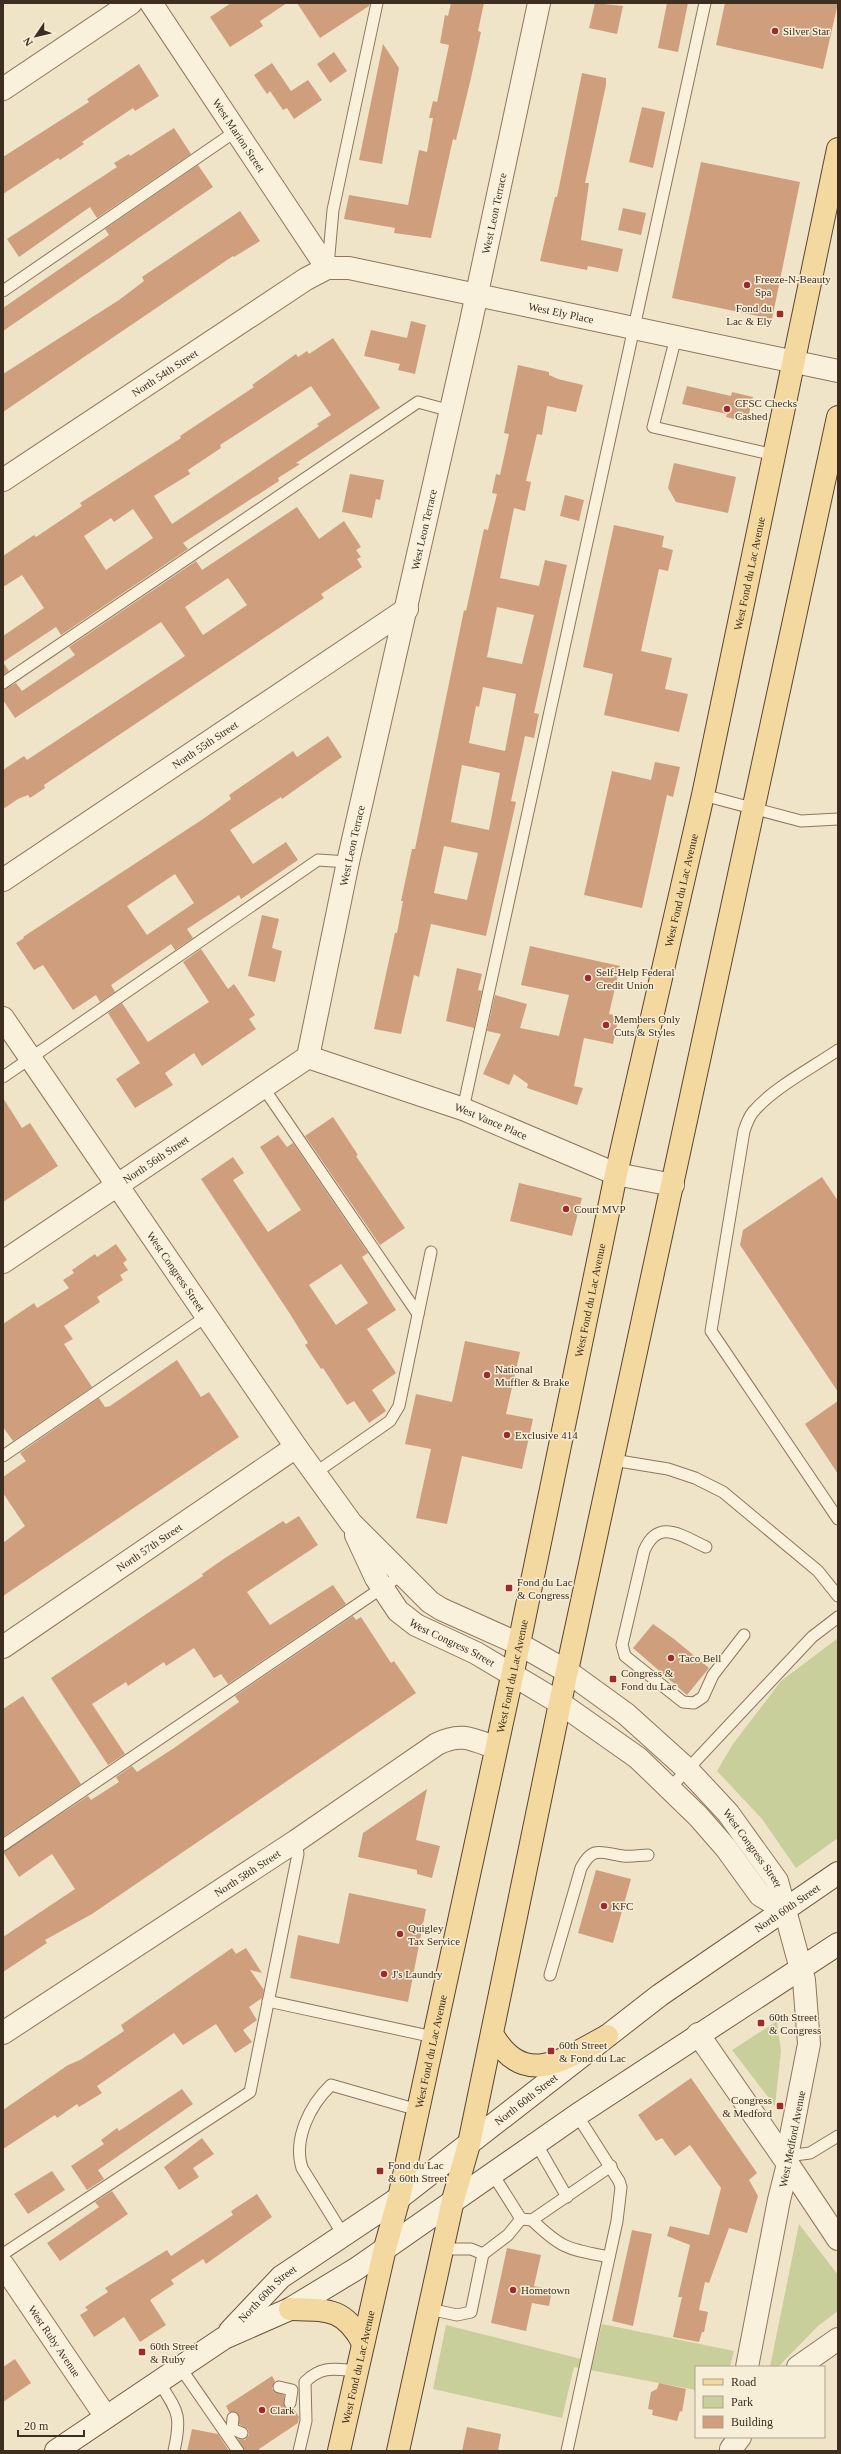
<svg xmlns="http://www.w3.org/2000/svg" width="841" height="2454" font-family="Georgia,serif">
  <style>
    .green { fill: #c9cf9b }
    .building { fill: #cf9f7d; fill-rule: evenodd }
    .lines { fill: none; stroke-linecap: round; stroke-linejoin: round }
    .service-casing { stroke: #8d765c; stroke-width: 13 }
    .minor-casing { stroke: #8d765c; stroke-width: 24 }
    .tertiary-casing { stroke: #8d765c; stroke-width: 24 }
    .secondary-casing { stroke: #6f573f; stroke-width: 24 }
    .primary-casing { stroke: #5b4430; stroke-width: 24 }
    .service { stroke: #faf1dc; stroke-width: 11 }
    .minor { stroke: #faf1dc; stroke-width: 22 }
    .tertiary { stroke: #faf1dc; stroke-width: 22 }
    .secondary { stroke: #faf1dc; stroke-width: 22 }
    .primary { stroke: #f3d9a0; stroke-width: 22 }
    .poi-dot { fill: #9e2a2b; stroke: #f7eed8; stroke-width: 1.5 }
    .labels { text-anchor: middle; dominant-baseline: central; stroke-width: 3; stroke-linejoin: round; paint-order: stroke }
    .poi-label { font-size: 11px; fill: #3d2e20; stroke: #f7eed8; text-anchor: start }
    .street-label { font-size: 11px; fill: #3d2e20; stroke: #f7eed8 }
  </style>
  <rect width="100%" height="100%" fill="#f0e4c8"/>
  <g class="green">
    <polygon points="838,1638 838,1838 796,1868 762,1819 717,1771 733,1744 781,1681"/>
    <polygon points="777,2021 781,2051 775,2106 732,2050"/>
    <polygon points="799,2224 838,2275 838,2311 818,2326 778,2367 770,2367"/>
    <polygon points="602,2324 734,2351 730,2367 696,2367 696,2390 574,2367 562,2418 433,2389 446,2325 593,2362"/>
  </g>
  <g class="building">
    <polygon points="231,3 287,3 260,21 263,26 230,47 210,17"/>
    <polygon points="297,3 370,3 369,6 320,38"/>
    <polygon points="451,3 484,3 478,31 481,32 471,78 456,140 453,139 431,238 394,233 395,228 344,219 349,195 408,205 419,150 427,152 433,118 429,118 433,101 437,102 449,45 440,43 445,15 448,16"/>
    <polygon points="595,3 623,6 617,34 589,28"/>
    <polygon points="667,3 688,3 678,52 658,48"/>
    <polygon points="725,3 838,3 823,69 716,45"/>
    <polygon points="383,44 399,68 382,164 359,160"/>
    <polygon points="334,52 347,71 330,83 317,64"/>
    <polygon points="272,63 291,91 308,80 322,100 294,119 287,108 283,110 270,91 267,94 254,75"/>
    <polygon points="139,64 159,96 135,111 133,108 82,142 84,144 60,160 58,158 3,194 3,157 89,102 87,99"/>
    <polygon points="582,73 606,78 606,85 585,183 589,183 581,240 623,249 618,272 588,266 587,270 540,261 555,197 557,197"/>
    <polygon points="642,107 665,112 653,168 629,162"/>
    <polygon points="174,128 191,154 97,218 90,207 19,257 7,239 117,167 114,163 129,154 130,156"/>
    <polygon points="701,162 800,182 772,319 672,298"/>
    <polygon points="198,165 213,187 3,331 3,308 109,235 105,229"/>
    <polygon points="623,208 646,213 641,235 618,230"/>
    <polygon points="240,211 260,241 234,257 233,256 3,412 3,374 119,300 144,281 142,277"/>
    <polygon points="411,321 426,325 415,374 398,370 400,364 364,356 371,330 407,338"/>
    <path d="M333 338 380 408 296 463 300 464 278 478 279 481 183 543 188 549 61 635 56 627 3 662 9 671 3 675V636L44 608 22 575 3 587V556L34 535 36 537 82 506 80 503 181 438 180 436 254 387 252 385 296 354 298 357 307 351 309 354ZM311 386 331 415 317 424 319 426 172 524 154 496 190 474 188 470 221 448 220 445ZM133 509 153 538 106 570 84 536 111 518 114 522Z"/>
    <path d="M518 365 549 372V375L558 379 583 385 576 412 547 406 542 435 537 434 526 481 531 482 525 511 514 508 500 578 539 586 545 560 567 565 534 713 539 714 534 738 525 736 511 801 516 802 486 936 431 924 419 977 414 975 401 1034 374 1029 395 933H397L403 901H401L412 849H415L464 610 466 611 484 529 488 530 497 494 492 493 496 474 500 475 509 434 504 433ZM497 607 534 615 522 664 487 657ZM483 687 516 694 505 751 469 743 476 706 479 707ZM462 765 500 773 489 830 451 822ZM444 846 478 853 467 900 434 893Z"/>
    <polygon points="687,386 731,396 732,392 753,397 747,422 726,417 727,414 682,404"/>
    <polygon points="674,463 736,477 728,513 676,502 668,488"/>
    <polygon points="350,474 384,480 380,500 376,499 372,518 342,512"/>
    <polygon points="565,495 584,500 579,521 560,516"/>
    <path d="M297 507 319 539 344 521 361 547 356 550 361 557 357 559 362 567 321 594 324 598 44 785 45 788 30 798 28 795 18 799 3 809V770L24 756 27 760 185 656 161 622 15 718 3 700V690L16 683 22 691 75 655 69 647 196 561 202 570ZM228 578 247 605 203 635 185 607Z"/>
    <polygon points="614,525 664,536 662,547 673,550 668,571 659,569 641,651 672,658 665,689 688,694 679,732 604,715 613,674 583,667"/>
    <path d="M328 736 342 757 282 799 281 797 230 830 253 864 286 842 298 860 241 899 239 895 187 929 193 938 175 950 171 944 111 985 115 992 100 1002 96 995 73 1010 43 965 34 970 16 943 24 938 23 937 203 819 231 799 229 795 293 751 297 757ZM175 874 194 903 147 935 127 906Z"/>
    <polygon points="655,762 680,767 673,797 667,795 642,908 584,895 612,771 651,780"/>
    <polygon points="262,915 279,919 272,948 282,951 275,982 248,976"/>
    <polygon points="530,946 620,966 609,1014 619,1016 613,1044 584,1038 574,1086 583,1088 577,1105 527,1088 528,1084 514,1074 509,1085 483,1074 501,1034 487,1031 495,995 527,1004 520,1028 559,1036 569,995 521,985"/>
    <polygon points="201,949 228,989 234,984 255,1015 249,1019 256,1029 202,1066 194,1053 165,1073 173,1085 135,1108 116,1079 140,1063 108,1013 122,1003 148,1042 209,1002 183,962"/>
    <polygon points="457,968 482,974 478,990 482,991 474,1028 446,1021"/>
    <polygon points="3,1098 22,1128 30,1123 58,1166 3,1202"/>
    <polygon points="333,1117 358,1155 356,1156 405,1228 380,1245 305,1136"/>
    <path d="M278 1135 287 1147 293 1143 368 1253 362 1257 396 1310 367 1329 396 1373 372 1390 386 1411 369 1423 354 1401 347 1405 323 1368 321 1369 305 1345 308 1343 290 1314 201 1179 233 1157 244 1173 233 1180 268 1232 301 1210 260 1147ZM341 1264 368 1303 336 1325 309 1285Z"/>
    <polygon points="822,1177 838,1201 838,1392 740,1245 743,1230"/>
    <polygon points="519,1183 582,1198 572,1236 510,1221"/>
    <polygon points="116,1244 127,1260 123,1263 128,1270 120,1275 123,1280 97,1297 100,1302 64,1326 73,1339 64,1344 92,1387 13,1441 3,1427 3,1324 34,1303 37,1308 69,1288 63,1280 74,1273 72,1270 95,1254 97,1257"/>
    <polygon points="465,1341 520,1352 506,1414 533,1419 522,1469 462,1456 447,1524 416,1518 431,1449 405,1444 416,1394 452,1402"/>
    <polygon points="177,1360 201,1397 209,1392 239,1437 3,1596 3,1543 25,1526 3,1493 3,1477 26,1461 20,1453 99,1398 105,1407 110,1406"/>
    <polygon points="838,1401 838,1474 805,1424"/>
    <polygon points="299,1516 318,1545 247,1592 270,1625 333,1585 346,1604 228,1684 221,1674 214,1678 194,1648 166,1666 164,1662 128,1686 126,1682 92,1704 125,1754 108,1765 51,1678 203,1576 202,1574 225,1558 283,1521 286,1524"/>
    <polygon points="353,1616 356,1620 361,1617 391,1663 394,1661 416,1693 92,1914 45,1940 47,1943 3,1972 3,1937 75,1889 52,1854 19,1877 3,1852 88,1796 91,1800 119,1782 116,1777 132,1766 137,1772 174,1748 239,1702 235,1696"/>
    <polygon points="653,1624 674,1639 709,1668 687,1695 633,1648"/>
    <polygon points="23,1696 81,1784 3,1837 3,1709"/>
    <polygon points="427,1789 416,1840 440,1846 432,1878 417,1874 417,1870 358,1857 363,1833"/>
    <polygon points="596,1870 631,1879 613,1943 578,1933"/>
    <polygon points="349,1893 426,1909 408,2002 290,1978 298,1935 339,1944"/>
    <polygon points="232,1948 236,1954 246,1948 262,1973 250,1970 264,1990 262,1998 249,2007 257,2020 243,2030 252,2042 235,2053 216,2024 183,2045 174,2033 97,2086 102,2093 79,2107 77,2104 57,2118 55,2115 3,2149 3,2110 68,2065 80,2060 124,2031 121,2025"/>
    <polygon points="691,2078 757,2173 749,2180 758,2196 747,2233 729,2228 709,2283 705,2282 699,2310 708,2312 704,2332 702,2332 699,2342 673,2337 682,2297 678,2297 690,2245 667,2236 670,2226 709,2235 721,2188 690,2145 675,2156 662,2138 656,2141 638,2115"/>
    <polygon points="182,2089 193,2104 98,2170 104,2179 87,2190 71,2166 104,2144 101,2140 117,2128 119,2131"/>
    <polygon points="202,2138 214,2154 193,2168 199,2177 179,2190 164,2167"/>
    <polygon points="52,2171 65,2190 28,2214 14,2194"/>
    <polygon points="112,2191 128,2214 60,2261 47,2243 99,2207 95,2202"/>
    <polygon points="257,2194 272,2217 206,2264 203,2259 171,2280 174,2284 150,2300 166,2325 140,2342 124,2317 94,2337 80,2315 88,2310 85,2307 108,2292 105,2288 167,2250 171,2256 233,2215 231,2211"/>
    <polygon points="632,2230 652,2234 633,2326 612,2321"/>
    <polygon points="507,2248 541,2255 534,2286 552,2290 549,2306 532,2303 526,2331 491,2323"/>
    <polygon points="15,2359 31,2383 3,2402 3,2367"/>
    <polygon points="272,2376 275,2381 272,2389 284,2395 284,2406 289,2410 294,2409 299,2417 298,2423 259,2449 259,2451 245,2451 238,2439 245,2440 249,2435 248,2429 239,2424 237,2413 229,2412 226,2406"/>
    <polygon points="659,2383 686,2389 682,2412 680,2411 677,2421 652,2415 653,2410 648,2409 651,2392 657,2389"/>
    <polygon points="467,2427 501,2434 498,2451 462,2451"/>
    <polygon points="192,2429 218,2434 229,2451 187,2451"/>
  </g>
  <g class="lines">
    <defs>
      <g id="service">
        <polyline points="328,266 333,210 377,3"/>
        <polyline points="3,291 236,131"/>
        <polyline points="676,337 653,427 774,455"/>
        <polyline points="3,683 418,402 451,411"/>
        <polyline points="703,795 801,821 838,819"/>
        <path d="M838 1050C812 1068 773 1088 753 1112 749 1117 746 1125 744 1131L711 1331 838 1519"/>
        <polyline points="3,1077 318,860 348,862"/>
        <polyline points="263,1087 418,1314"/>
        <polyline points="463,1109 705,3"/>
        <polyline points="3,1456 207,1316"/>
        <polyline points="613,1460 668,1469 695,1478 723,1492 818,1571 838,1596"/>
        <polyline points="315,1473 390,1421 399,1406 431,1252"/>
        <path d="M706 1547C682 1536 658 1517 644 1551L622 1645 625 1656 683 1702 694 1703 703 1697 713 1675 744 1635"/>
        <polyline points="670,1788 812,1637 838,1617"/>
        <polyline points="3,1845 401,1575"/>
        <path d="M550 1975 581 1868C593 1845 601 1853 623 1856 631 1857 640 1855 648 1855"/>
        <polyline points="268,2001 434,2037"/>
        <polyline points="536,2143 567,2197"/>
        <polyline points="787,2156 810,2153 838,2136"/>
        <polyline points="492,2173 521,2219 532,2220 611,2166"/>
        <path d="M532 2220C563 2250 569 2249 609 2257"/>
        <path d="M344 2236 302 2168C293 2139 310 2105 331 2085L418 2110"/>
        <polyline points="3,2254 250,2092 298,1854 296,1841"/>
        <polyline points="483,2254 508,2235 521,2219"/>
        <polyline points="429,2309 457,2315 471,2312 483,2254 471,2249 442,2249"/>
        <polyline points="180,2367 238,2451"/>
        <path d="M159 2382C178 2412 182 2415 174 2451"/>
        <polyline points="279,2387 292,2390 290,2403"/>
        <polyline points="233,2418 232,2429 242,2433"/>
        <path d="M299 2451 306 2421 305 2382C322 2365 335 2369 357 2371"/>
        <polyline points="567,2451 617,2221 621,2187 619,2181 577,2115"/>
      </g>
      <g id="minor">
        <path id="s1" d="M151 3 327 268"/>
        <polyline points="3,89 131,3"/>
        <path id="s2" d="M3 480 306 279 327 268H349L838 371"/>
        <path id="s3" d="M3 880 407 609"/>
        <path id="s4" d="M308 1057 348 862 470 326 539 3"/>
        <path id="s5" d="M308 1057 463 1109 616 1174 673 1185"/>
        <path id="s6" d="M3 1262 308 1057"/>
        <path id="s7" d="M3 1647 296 1447"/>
        <path id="s8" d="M3 2033 296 1841 437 1744C461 1732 472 1739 496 1748"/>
        <polyline points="698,2034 788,2164 779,2200 747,2367"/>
        <path id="s9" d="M3 2265 106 2417"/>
        <polyline points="798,2367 838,2339"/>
        <polyline points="731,2449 740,2437"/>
      </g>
      <g id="tertiary">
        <path id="s10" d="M3 1018 296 1447 351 1523 430 1602 441 1609 519 1644 568 1672 626 1714 687 1769 728 1813 777 1881 804 1980 809 2044 787 2156 788 2164 838 2239"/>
        <path id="s11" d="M356 1535 376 1578 398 1611 416 1625 476 1653 560 1703 638 1758 698 1816 726 1848 760 1895 785 1910"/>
      </g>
      <g id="secondary">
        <path id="s12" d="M230 2331 281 2277 399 2198 660 1995 838 1873"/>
        <polyline points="56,2451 224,2338 290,2309 356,2269 577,2115 838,1944"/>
      </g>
      <g id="primary">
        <path d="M492 2034C525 2090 564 2059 607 2036"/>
        <path d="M290 2309C326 2310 344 2307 363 2343"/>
        <path id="s13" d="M339 2451 385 2248 399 2198 519 1644 616 1174 703 795 838 149"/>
        <polyline points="398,2451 453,2200 469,2144 560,1703 838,417"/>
      </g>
    </defs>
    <use href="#service" class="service-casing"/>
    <use href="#minor" class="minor-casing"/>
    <use href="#tertiary" class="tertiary-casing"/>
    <use href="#secondary" class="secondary-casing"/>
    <use href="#primary" class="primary-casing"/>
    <use href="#service" class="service"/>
    <use href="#minor" class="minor"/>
    <use href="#tertiary" class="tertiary"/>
    <use href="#secondary" class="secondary"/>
    <use href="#primary" class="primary"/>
  </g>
  <g class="poi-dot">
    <circle cx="775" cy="31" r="4"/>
    <circle cx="747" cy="285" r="4"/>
    <rect x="776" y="310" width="8" height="8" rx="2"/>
    <circle cx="727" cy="409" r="4"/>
    <circle cx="588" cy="978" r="4"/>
    <circle cx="606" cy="1025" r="4"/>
    <circle cx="566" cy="1209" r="4"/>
    <circle cx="487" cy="1375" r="4"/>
    <circle cx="507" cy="1435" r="4"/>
    <rect x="505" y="1584" width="8" height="8" rx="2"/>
    <circle cx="671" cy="1658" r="4"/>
    <rect x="609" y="1675" width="8" height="8" rx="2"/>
    <circle cx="604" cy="1906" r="4"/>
    <circle cx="400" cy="1934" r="4"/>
    <circle cx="384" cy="1974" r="4"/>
    <rect x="757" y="2019" width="8" height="8" rx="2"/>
    <rect x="547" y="2047" width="8" height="8" rx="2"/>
    <rect x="776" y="2102" width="8" height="8" rx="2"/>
    <rect x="376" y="2167" width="8" height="8" rx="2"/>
    <circle cx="513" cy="2290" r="4"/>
    <rect x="138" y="2348" width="8" height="8" rx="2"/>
    <circle cx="262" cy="2410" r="4"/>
  </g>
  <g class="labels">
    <g class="poi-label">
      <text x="783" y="31">Silver Star</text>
      <text x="755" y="279">Freeze-N-Beauty<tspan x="755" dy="13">Spa</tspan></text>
      <text x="772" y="308" text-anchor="end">Fond du<tspan x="772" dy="13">Lac &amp; Ely</tspan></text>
      <text x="735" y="403">CFSC Checks<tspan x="735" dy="13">Cashed</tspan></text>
      <text x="596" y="972">Self-Help Federal<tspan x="596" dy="13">Credit Union</tspan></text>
      <text x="614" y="1019">Members Only<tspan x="614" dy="13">Cuts &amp; Styles</tspan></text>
      <text x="574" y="1209">Court MVP</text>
      <text x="495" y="1369">National<tspan x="495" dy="13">Muffler &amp; Brake</tspan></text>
      <text x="515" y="1435">Exclusive 414</text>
      <text x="517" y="1582">Fond du Lac<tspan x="517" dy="13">&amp; Congress</tspan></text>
      <text x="679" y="1658">Taco Bell</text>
      <text x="621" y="1673">Congress &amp;<tspan x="621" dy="13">Fond du Lac</tspan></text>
      <text x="612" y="1906">KFC</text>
      <text x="408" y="1928">Quigley<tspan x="408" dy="13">Tax Service</tspan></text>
      <text x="392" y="1974">J's Laundry</text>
      <text x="769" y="2017">60th Street<tspan x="769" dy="13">&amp; Congress</tspan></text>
      <text x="559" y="2045">60th Street<tspan x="559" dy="13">&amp; Fond du Lac</tspan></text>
      <text x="772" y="2100" text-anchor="end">Congress<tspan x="772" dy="13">&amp; Medford</tspan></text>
      <text x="388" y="2165">Fond du Lac<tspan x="388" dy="13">&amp; 60th Street</tspan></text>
      <text x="521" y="2290">Hometown</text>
      <text x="150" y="2346">60th Street<tspan x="150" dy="13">&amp; Ruby</tspan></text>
      <text x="270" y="2410">Clark</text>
    </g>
    <g class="street-label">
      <text stroke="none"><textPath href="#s1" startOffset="159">West Marion Street</textPath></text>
      <text stroke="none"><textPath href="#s4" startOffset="864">West Leon Terrace</textPath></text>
      <text stroke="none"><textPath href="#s2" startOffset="626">West Ely Place</textPath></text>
      <text stroke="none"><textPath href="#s2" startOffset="194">North 54th Street</textPath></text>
      <text stroke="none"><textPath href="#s4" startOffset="540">West Leon Terrace</textPath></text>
      <text stroke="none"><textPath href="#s13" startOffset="1922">West Fond du Lac Avenue</textPath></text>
      <text stroke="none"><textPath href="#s3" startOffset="243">North 55th Street</textPath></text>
      <text stroke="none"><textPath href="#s4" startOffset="216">West Leon Terrace</textPath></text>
      <text stroke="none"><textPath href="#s13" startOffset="1598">West Fond du Lac Avenue</textPath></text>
      <text stroke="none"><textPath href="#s5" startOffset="194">West Vance Place</textPath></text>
      <text stroke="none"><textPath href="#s6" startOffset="184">North 56th Street</textPath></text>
      <text stroke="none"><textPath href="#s10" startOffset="307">West Congress Street</textPath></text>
      <text stroke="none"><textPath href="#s13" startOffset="1178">West Fond du Lac Avenue</textPath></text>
      <text stroke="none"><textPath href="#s7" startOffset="177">North 57th Street</textPath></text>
      <text stroke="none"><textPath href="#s11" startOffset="150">West Congress Street</textPath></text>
      <text stroke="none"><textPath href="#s13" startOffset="794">West Fond du Lac Avenue</textPath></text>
      <text stroke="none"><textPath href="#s10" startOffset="1137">West Congress Street</textPath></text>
      <text stroke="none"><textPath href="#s8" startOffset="292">North 58th Street</textPath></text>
      <text stroke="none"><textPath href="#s12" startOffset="701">North 60th Street</textPath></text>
      <text stroke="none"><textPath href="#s13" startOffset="410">West Fond du Lac Avenue</textPath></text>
      <text stroke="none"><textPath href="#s12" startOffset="377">North 60th Street</textPath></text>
      <text transform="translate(792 2139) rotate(-79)">West Medford Avenue</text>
      <text stroke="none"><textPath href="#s12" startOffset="53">North 60th Street</textPath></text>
      <text stroke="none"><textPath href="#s9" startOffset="92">West Ruby Avenue</textPath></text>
      <text stroke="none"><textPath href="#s13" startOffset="86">West Fond du Lac Avenue</textPath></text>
    </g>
  </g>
  <rect width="841" height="2454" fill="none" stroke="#3d2e20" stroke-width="8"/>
  <rect x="695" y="2366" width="130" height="72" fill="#f7eed8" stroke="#ada18e"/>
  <rect x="703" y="2379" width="20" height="6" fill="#f3d9a0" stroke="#ada18e"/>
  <text x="731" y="2386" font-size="12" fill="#3d2e20">Road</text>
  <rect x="703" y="2396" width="20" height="12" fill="#c9cf9b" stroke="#ada18e"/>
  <text x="731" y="2406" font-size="12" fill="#3d2e20">Park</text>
  <rect x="703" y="2416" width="20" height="12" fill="#cf9f7d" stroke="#ada18e"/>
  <text x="731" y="2426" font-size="12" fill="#3d2e20">Building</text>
  <g transform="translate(36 36) rotate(235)" stroke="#f7eed8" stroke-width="3" paint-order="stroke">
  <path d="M0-3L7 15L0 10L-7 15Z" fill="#3d2e20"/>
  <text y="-6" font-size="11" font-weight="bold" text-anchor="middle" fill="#3d2e20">N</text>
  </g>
  <path d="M18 2430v6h66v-6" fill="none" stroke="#3d2e20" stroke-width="2"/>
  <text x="24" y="2430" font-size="12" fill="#3d2e20" stroke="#f7eed8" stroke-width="3" paint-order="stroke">20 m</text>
</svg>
